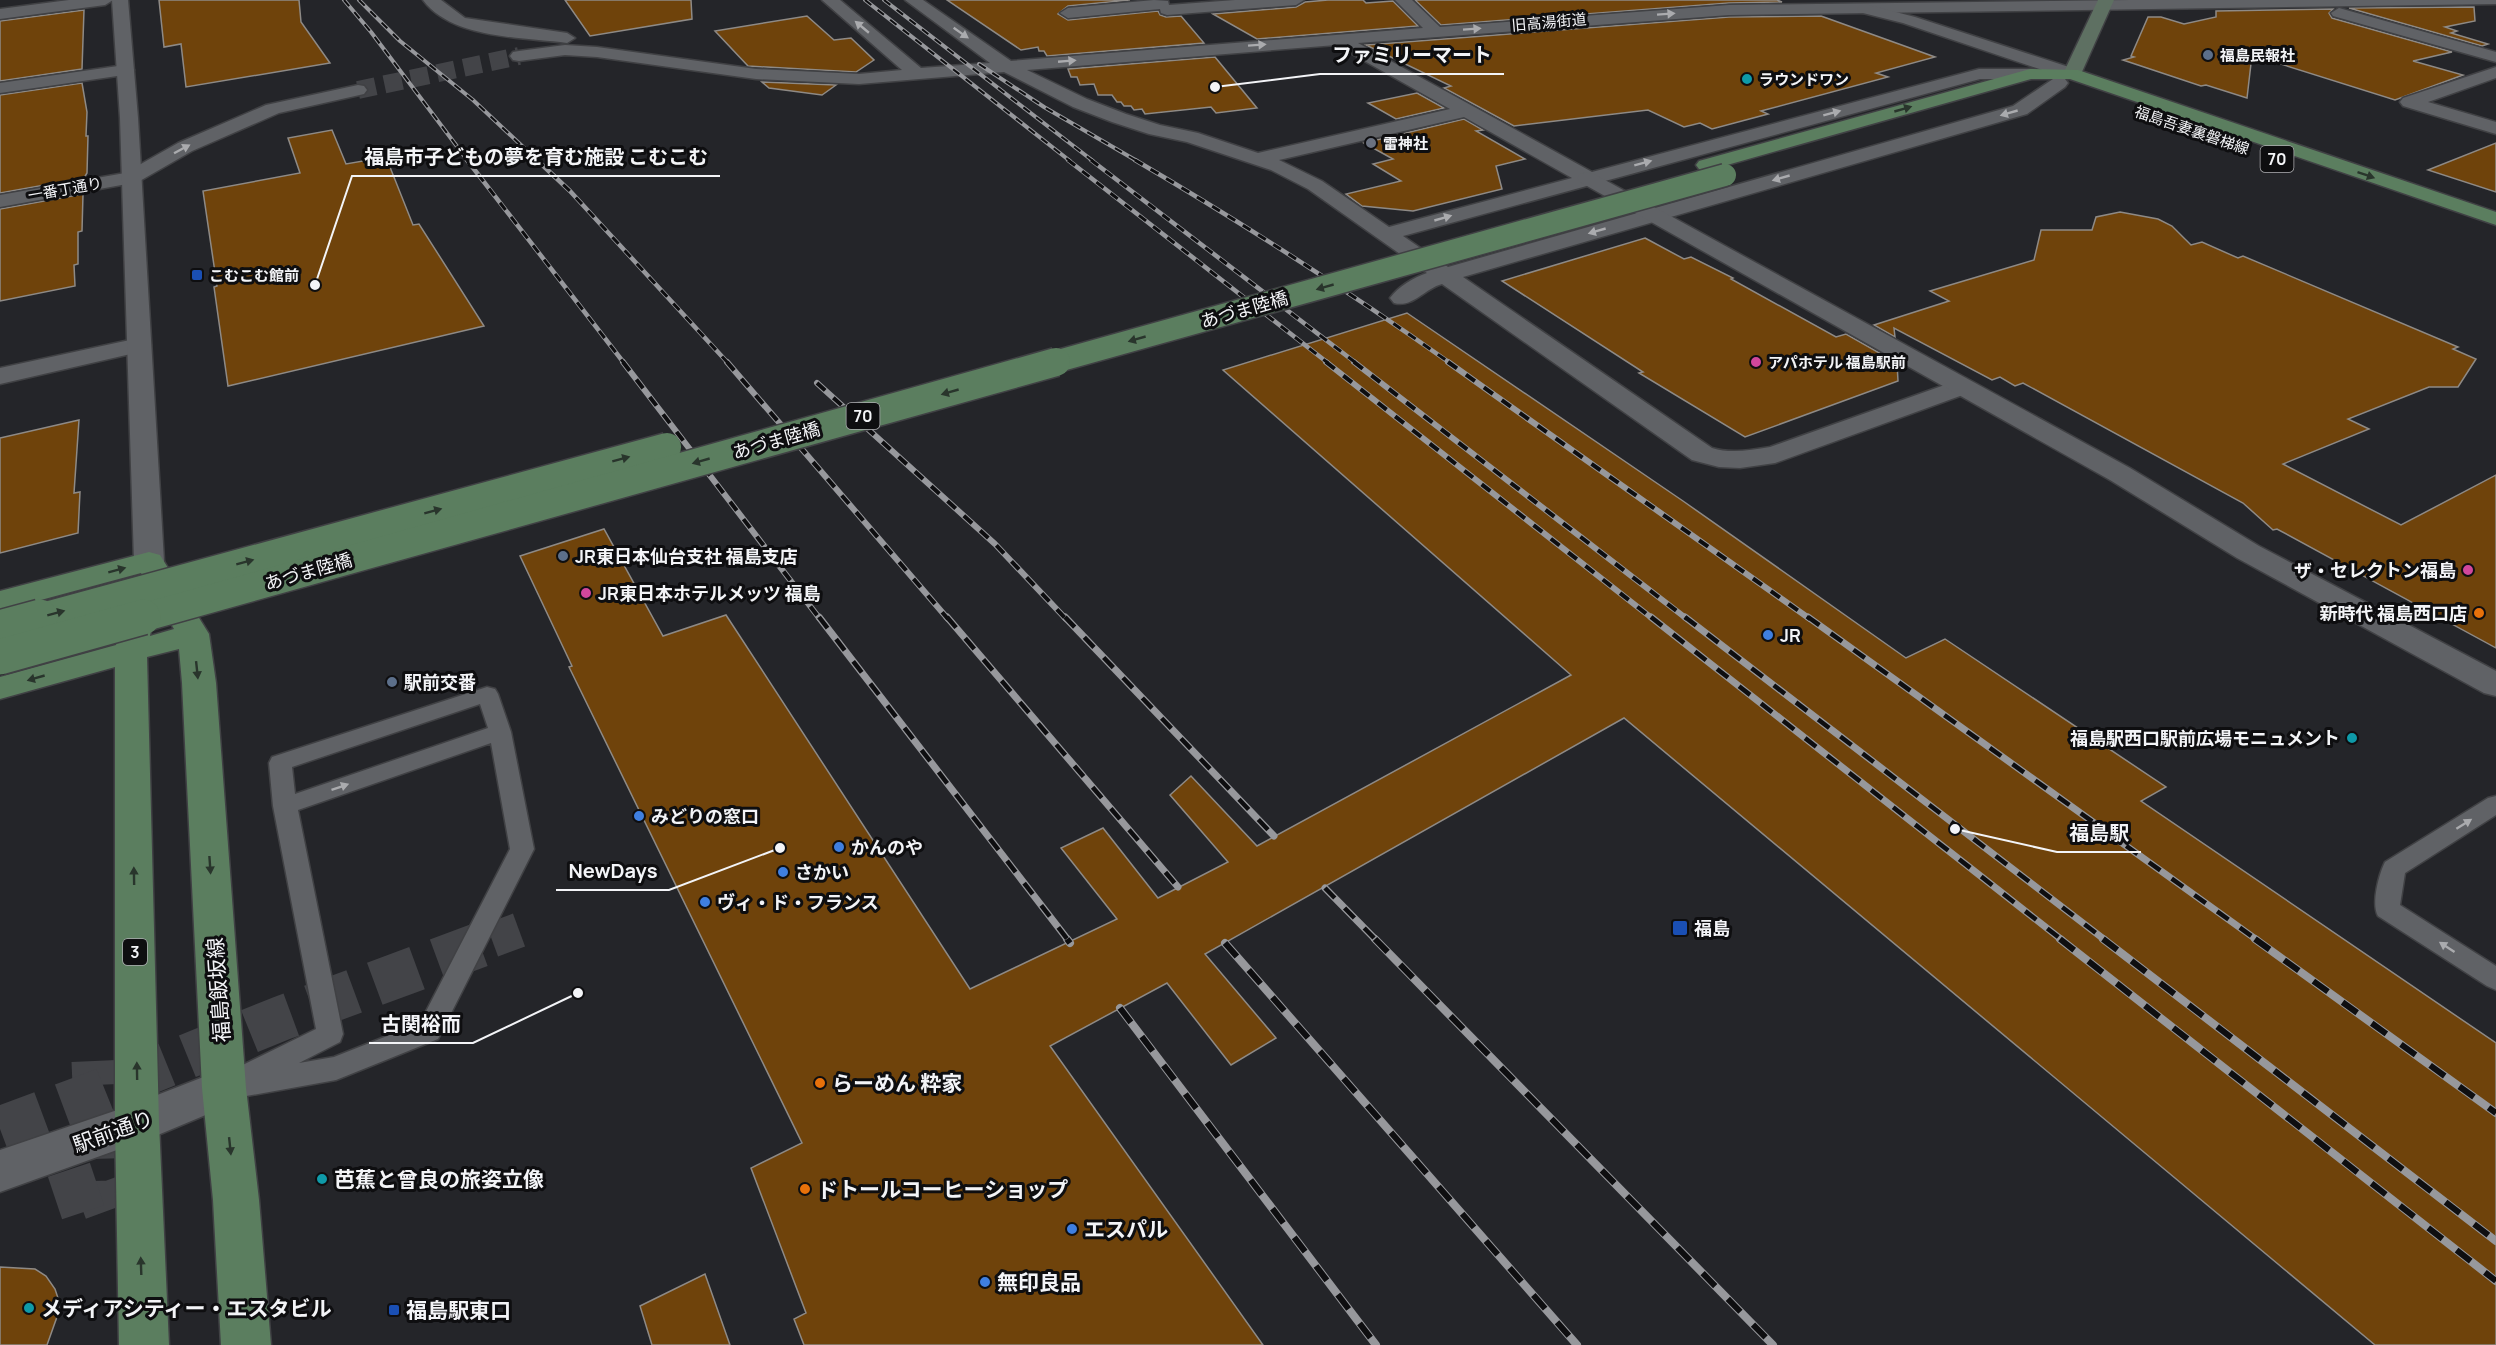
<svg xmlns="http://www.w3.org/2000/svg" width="2496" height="1345" font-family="Manrope,'Noto Sans JP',sans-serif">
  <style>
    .building { fill: #6f430b; stroke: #8e8a86; stroke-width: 1.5 }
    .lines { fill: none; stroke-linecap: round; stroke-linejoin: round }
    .pedestrian-tunnel-far1 { stroke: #434448; stroke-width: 35; stroke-dasharray: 35 18; stroke-linecap: butt }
    .pedestrian-tunnel { stroke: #434448; stroke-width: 45; stroke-dasharray: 45 22; stroke-linecap: butt }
    .minor-tunnel { stroke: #434448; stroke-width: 18; stroke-dasharray: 18 9; stroke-linecap: butt }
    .service-casing { stroke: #404144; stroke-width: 3 }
    .minor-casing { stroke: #404144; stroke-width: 3 }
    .tertiary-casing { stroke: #404144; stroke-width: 3 }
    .secondary-casing { stroke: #404144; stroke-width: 3 }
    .primary-casing { stroke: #404144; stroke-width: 3 }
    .service { fill: #606266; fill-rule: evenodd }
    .minor { fill: #606266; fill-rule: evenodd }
    .tertiary { fill: #606266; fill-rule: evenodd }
    .secondary { fill: #5e7062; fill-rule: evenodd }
    .primary { fill: #5b7e5f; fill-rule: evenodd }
    .rail-far4-casing { stroke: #97989c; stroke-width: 4 }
    .rail-far3-casing { stroke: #97989c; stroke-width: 4.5 }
    .rail-far2-casing { stroke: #97989c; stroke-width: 6 }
    .rail-far1-casing { stroke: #97989c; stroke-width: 7 }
    .rail-casing { stroke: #97989c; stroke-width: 8 }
    .rail-far4 { stroke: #0e0e10; stroke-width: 2; stroke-dasharray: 8; stroke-linecap: butt }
    .rail-far3 { stroke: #0e0e10; stroke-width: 3; stroke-dasharray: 9; stroke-linecap: butt }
    .rail-far2 { stroke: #0e0e10; stroke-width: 4; stroke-dasharray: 11; stroke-linecap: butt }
    .rail-far1 { stroke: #0e0e10; stroke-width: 4.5; stroke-dasharray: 14; stroke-linecap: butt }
    .rail { stroke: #0e0e10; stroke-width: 6; stroke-dasharray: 18; stroke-linecap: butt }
    .primary-bridge-far2-casing { stroke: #404144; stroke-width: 25; stroke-linecap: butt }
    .primary-bridge-far1-casing { stroke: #404144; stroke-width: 31; stroke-linecap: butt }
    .primary-bridge-casing { stroke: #404144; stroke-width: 38; stroke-linecap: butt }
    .primary-bridge-far2 { stroke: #5b7e5f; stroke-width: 22 }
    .primary-bridge-far1 { stroke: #5b7e5f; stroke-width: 28 }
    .primary-bridge { stroke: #5b7e5f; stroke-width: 35 }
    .oneway { fill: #aaabae }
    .oneway2 { fill: #29352c }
    .service-dot { fill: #5c6f8a; stroke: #0e0e10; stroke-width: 2 }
    .culture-dot { fill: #0f9aa8; stroke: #0e0e10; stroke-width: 2 }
    .worship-dot { fill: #6b7280; stroke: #0e0e10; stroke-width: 2 }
    .transit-dot { fill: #1a4fb4; stroke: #0e0e10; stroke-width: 2 }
    .hotel-dot { fill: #d1479c; stroke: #0e0e10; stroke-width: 2 }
    .food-dot { fill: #e8710a; stroke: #0e0e10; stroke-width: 2 }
    .shop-dot { fill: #3f7fe0; stroke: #0e0e10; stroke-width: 2 }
    .labels { text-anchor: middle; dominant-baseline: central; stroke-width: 6; stroke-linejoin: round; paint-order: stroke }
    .far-street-label { font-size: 15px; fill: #f3f4f7; stroke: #0e0e10 }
    .far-poi-label { font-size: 15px; font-weight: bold; fill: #f3f4f7; stroke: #0e0e10; text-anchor: start }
    .shield { fill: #0e0e10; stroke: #aeafb2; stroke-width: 1.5 }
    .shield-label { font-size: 16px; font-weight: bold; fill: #f3f4f7 }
    .street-label { font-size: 18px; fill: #f3f4f7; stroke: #0e0e10 }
    .poi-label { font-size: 18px; font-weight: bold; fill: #f3f4f7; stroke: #0e0e10; text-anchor: start }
    .near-street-label { font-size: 21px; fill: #f3f4f7; stroke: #0e0e10 }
    .near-poi-label { font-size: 21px; font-weight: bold; fill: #f3f4f7; stroke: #0e0e10; text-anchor: start }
    .leader { fill: none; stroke: #f3f4f7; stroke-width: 2 }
    .callout-dot { fill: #f3f4f7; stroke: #0e0e10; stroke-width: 2 }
    .callout-label { font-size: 20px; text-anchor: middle; font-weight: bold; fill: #f3f4f7; stroke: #0e0e10; stroke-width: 6; stroke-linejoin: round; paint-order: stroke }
  </style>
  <rect width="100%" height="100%" fill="#242529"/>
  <g class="building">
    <polygon points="159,0 299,0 301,22 330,63 186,87 181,44 164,47"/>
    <polygon points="565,0 691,0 692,19 590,36"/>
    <polygon points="947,0 1130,0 1068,6 1058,14 1068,20 1158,11 1160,15 1166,17 1181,16 1204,43 1047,56 1044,51 1039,51 1038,47 1021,50"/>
    <polygon points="1328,0 1363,0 1366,3 1393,1 1418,26 1257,39 1213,14 1296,7 1305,2"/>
    <polygon points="1415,0 1777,0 1782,2 1729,3 1441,25"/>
    <polygon points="2474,7 2475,21 2445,27 2457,31 2451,33 2488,44 2482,46 2349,8"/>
    <polygon points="2333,9 2329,13 2332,18 2452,52 2413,61 2463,75 2395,100 2252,55 2247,98 2206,85 2201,86 2123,60 2134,57 2131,56 2148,17 2161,17 2184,24 2216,17 2216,11"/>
    <polygon points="84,10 82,69 0,81 0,21"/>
    <polygon points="807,16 834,40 851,38 874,60 856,72 748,66 715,31"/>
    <polygon points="1821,16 1935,57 1876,73 1888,77 1761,111 1768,114 1712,129 1700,123 1684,127 1648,110 1514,126 1444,88 1451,86 1366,45 1729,17"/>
    <polygon points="1215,57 1257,108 1216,113 1211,107 1145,114 1142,109 1134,110 1131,106 1124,106 1121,102 1117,102 1112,95 1098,95 1094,84 1080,85 1077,77 1071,77 1068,69"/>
    <polygon points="762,82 836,85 822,95 769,88"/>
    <polygon points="82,83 87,112 86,136 88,136 87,173 84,178 0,193 0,95"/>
    <polygon points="1417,93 1444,108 1396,119 1368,103"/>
    <polygon points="1464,119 1483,130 1476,131 1525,159 1496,166 1502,189 1413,211 1362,206 1346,194 1401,181 1373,164 1393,159 1364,143"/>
    <polygon points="332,130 346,164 386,157 413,225 419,224 484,326 228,386 214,287 217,286 203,191 300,173 288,138"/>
    <polygon points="2496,143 2496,192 2428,170"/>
    <polygon points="83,194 82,231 78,232 78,264 74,265 75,286 0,301 0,209"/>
    <polygon points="2120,212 2158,219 2172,226 2191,245 2202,242 2238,258 2243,256 2458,347 2453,349 2476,359 2458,387 2429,387 2348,419 2369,429 2283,464 2401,525 2496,475 2496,648 2277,529 2273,530 2243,503 2023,383 2015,386 2000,377 1992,380 1894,328 1895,337 1874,325 1949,301 1930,291 2034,260 2041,230 2092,230 2096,217"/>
    <polygon points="1645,238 1684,259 1691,257 1733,278 1731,279 1836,337 1846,334 1897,363 1898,381 1745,437 1639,373 1643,372 1502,281"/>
    <polygon points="1407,313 1683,501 1906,658 1945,639 2166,787 2141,801 2496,1043 2496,1345 2375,1345 1624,718 1205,954 1276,1038 1231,1065 1167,983 1050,1046 1263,1345 804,1345 794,1319 806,1313 751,1168 802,1143 569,667 572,666 520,556 604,529 663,636 726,615 970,989 1117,919 1061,848 1103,828 1158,898 1228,862 1170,795 1191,776 1257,846 1571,675 1223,370"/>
    <polygon points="79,420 74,493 80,492 78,533 0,553 0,438"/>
    <polygon points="0,1267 35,1269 46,1276 55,1289 59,1301 58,1314 47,1345 0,1345"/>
    <polygon points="705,1274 730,1345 652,1345 640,1306"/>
  </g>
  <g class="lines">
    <polyline class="pedestrian-tunnel-far1" points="492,940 519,930"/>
    <g class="pedestrian-tunnel">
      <polyline points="94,1061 95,1085"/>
      <polyline points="95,1114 97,1184 107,1211"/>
      <polyline points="0,1129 94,1094 282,1018 496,939"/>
      <polyline points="55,1198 97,1184"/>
    </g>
    <polyline class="minor-tunnel" points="358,90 519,56"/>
    <defs>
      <g id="service">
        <path d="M487 687 495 689 498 694 511 732 534 849 438 1039 336 1080 224 1100 214 1097 210 1088 214 1079 316 1029 273 806 269 763 272 757ZM480 704 488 728 295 794 292 767ZM491 743 510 849 420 1023 334 1057 299 1063 340 1042 343 1034 298 810Z"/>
        <path d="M2496 796V815L2405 873 2400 905 2496 966V990L2487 986 2378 916C2371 903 2379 874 2385 862L2488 798Z"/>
      </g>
      <g id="minor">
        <polygon points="69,0 113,0 105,5 0,19 0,9"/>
        <path d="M423 0H441L465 18 567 33 575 38 567 43C522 37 452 39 423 0Z"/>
        <path d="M822 0H840L921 68 990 63 905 0H923L1011 61 1423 28 1395 0H1412L1440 27 1729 5 2130 0H2496V4L1729 15 1358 43 1592 172 1979 69H2030L2036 70 2039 74 2036 78 2030 79H1980L1403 236 1448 267 2013 106 2053 79H2065L2068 83 2065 87 2027 114 1463 277 1712 448C1731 454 1750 450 1770 447L1953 382 1962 379 1971 382 1975 387 1971 392 1775 463 1740 468 1719 467 1692 460 1442 284C1424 289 1413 308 1394 303L1390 298C1399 286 1413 278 1427 273L1308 189 1271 170 1187 142 1149 134 1112 122 1073 107 1004 72 859 84 756 79 597 57 565 55 519 61 513 60 510 56 513 52 519 51 565 45 597 47 756 69 859 74 902 70ZM1336 45 1450 109 1258 153 1198 133 1160 125 1126 114 1087 99 1027 70ZM1464 117 1572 178 1389 227 1322 181 1279 160Z"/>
        <polygon points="1154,0 1168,1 1169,5 1235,0 1304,0 1296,5 1167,15 1161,13 1160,9 1068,18 1060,13 1068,8"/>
        <polygon points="2339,8 2496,52 2496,62 2333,16 2331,13"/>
        <polygon points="125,65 131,66 134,70 131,74 0,93 0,83"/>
        <polygon points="2496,67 2496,78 2428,102 2496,122 2496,134 2403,106 2400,102 2403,98"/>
        <polygon points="358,85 364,86 367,90 364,94 279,113 192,151 138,182 0,207 0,195 125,173 178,143 266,105"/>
        <polygon points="139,338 148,340 151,345 148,350 0,384 0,368"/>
      </g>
      <g id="tertiary">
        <polygon points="112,0 128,0 138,118 164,561 160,567 149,570 138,567 134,561 120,118"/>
        <polygon points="1865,4 1915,17 2078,70 2081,74 2078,78 2066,78 1903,23 1859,12 1857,9 1859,6"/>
        <polygon points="1587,172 1594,174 2130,468 2259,546 2496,671 2496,696 2484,693 2237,558 2110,480 1580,182 1577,178 1580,174"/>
        <polygon points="224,1069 239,1075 246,1088 239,1101 153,1137 0,1192 0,1150 129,1106"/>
      </g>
      <polygon id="secondary" points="2098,0 2114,0 2081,74 2078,78 2066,78 2063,74"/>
      <g id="primary">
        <polygon points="2030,69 2078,70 2496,212 2496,225 2070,79 2031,79 1713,169 1699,169 1696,165 1699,161"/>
        <path d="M149 552 160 555 209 634 216 683 246 1088 259 1200 271 1345H221L213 1200 202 1088 182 683 179 649 147 657 159 1123 169 1345H119L115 1123V667L0 699V677L116 645 126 595 131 588 142 585 149 587 141 573 0 611V591ZM157 600 174 629 150 636Z"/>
      </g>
    </defs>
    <use href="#service" class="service-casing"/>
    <use href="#minor" class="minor-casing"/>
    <use href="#tertiary" class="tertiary-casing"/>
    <use href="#secondary" class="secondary-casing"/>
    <use href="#primary" class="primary-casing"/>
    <use href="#service" class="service"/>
    <use href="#minor" class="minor"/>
    <use href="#tertiary" class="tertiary"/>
    <use href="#secondary" class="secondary"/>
    <use href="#primary" class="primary"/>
    <defs>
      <g id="rail-far4">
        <polyline points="344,0 371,32 468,161"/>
        <polyline points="359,0 400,41 473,100 538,161"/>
        <polyline points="865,0 1070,161"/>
        <polyline points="884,0 1093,161"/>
        <polyline points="979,64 1044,107 1137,161"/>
      </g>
      <g id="rail-far3">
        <polyline points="467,160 624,363"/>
        <polyline points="537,160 570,191 728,363"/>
        <polyline points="1068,160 1328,363"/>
        <polyline points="1091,160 1356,363"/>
        <path d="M1135 160C1244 224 1347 290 1450 363"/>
      </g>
      <g id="rail-far2">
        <polyline points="623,362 820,619"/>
        <polyline points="727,362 948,619"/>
        <polyline points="1326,362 1653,619"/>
        <polyline points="1354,362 1687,619"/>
        <polyline points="1448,362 1810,619"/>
        <polyline points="817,383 995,544 1066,619"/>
      </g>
      <g id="rail-far1">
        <polyline points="819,617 1068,940"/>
        <polyline points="947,617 1178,887"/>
        <polyline points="1065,617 1274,836"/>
        <polyline points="1651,617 2062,940"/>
        <polyline points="1685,617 2105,940"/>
        <polyline points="1808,617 2257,940"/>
        <polyline points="1325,888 1376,940"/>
      </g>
      <g id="rail">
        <polyline points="1067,939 1070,943"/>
        <polyline points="1375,939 1773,1345"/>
        <polyline points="2060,939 2496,1281"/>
        <polyline points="2103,939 2496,1241"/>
        <polyline points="2255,939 2496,1113"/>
        <polyline points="1225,943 1577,1345"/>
        <polyline points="1120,1008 1376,1345"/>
      </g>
    </defs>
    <use href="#rail-far4" class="rail-far4-casing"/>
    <use href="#rail-far3" class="rail-far3-casing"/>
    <use href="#rail-far2" class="rail-far2-casing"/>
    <use href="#rail-far1" class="rail-far1-casing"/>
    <use href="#rail" class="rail-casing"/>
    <use href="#rail-far4" class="rail-far4"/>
    <use href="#rail-far3" class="rail-far3"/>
    <use href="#rail-far2" class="rail-far2"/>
    <use href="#rail-far1" class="rail-far1"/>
    <use href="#rail" class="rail"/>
    <defs>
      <polyline id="primary-bridge-far2" points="1051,363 1725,175"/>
      <g id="primary-bridge-far1">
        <polyline points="35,619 667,447"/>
        <polyline points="138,619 1056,362"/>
      </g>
      <g id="primary-bridge">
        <polyline points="0,628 40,617"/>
        <polyline points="0,657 143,617"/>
      </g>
    </defs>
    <use href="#primary-bridge-far2" class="primary-bridge-far2-casing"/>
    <use href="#primary-bridge-far1" class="primary-bridge-far1-casing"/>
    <use href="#primary-bridge" class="primary-bridge-casing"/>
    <use href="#primary-bridge-far2" class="primary-bridge-far2"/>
    <use href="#primary-bridge-far1" class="primary-bridge-far1"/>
    <use href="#primary-bridge" class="primary-bridge"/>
  </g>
  <defs><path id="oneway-solid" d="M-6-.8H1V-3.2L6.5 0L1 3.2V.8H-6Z" transform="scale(1.5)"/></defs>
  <g class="oneway">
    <use href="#oneway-solid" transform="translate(1666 14) rotate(-4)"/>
    <use href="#oneway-solid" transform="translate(862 27) rotate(-140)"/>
    <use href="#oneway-solid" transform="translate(1472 29) rotate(-4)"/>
    <use href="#oneway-solid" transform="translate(961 33) rotate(35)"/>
    <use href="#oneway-solid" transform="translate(1257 45) rotate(-4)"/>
    <use href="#oneway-solid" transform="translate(1067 61) rotate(-5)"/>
    <use href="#oneway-solid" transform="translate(1832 113) rotate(-15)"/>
    <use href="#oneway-solid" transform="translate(2009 113) rotate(164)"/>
    <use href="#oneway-solid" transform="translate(182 149) rotate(-28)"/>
    <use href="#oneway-solid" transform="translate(1643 163) rotate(-15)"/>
    <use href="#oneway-solid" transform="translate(1781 178) rotate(164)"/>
    <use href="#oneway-solid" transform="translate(1443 218) rotate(-16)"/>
    <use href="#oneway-solid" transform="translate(1597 231) rotate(164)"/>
    <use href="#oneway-solid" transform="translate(340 787) rotate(-19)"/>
    <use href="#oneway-solid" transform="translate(2464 824) rotate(-32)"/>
    <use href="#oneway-solid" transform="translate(2447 947) rotate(-147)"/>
  </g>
  <g class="oneway2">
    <use href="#oneway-solid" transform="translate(1903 109) rotate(-16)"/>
    <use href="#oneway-solid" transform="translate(2366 175) rotate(19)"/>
    <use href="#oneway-solid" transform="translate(1325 287) rotate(164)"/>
    <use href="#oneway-solid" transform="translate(1137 339) rotate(164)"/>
    <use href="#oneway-solid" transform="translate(950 392) rotate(164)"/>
    <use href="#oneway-solid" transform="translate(621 459) rotate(-15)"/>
    <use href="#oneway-solid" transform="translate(701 461) rotate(164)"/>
    <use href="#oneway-solid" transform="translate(433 511) rotate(-15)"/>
    <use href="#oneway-solid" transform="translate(245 562) rotate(-15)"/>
    <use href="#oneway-solid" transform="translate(117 570) rotate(-15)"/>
    <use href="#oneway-solid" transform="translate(56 613) rotate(-15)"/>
    <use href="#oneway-solid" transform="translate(197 670) rotate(84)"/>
    <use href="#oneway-solid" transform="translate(36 678) rotate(164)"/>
    <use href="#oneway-solid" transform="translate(210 865) rotate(86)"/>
    <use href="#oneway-solid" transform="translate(134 876) rotate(-91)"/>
    <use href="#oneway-solid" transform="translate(137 1071) rotate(-91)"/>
    <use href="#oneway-solid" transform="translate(230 1146) rotate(84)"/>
    <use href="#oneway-solid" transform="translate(141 1266) rotate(-92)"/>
  </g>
  <g class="service-dot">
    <circle cx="2208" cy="55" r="6"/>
    <circle cx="563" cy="556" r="6"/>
    <circle cx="392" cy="682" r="6"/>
  </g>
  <g class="culture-dot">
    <circle cx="1747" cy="79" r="6"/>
    <circle cx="2352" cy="738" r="6"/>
    <circle cx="322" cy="1179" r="6"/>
    <circle cx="29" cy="1308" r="6"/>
  </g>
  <circle class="worship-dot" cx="1371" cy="143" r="6"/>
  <g class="transit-dot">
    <rect x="191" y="269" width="12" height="12" rx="3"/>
    <rect x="1672" y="920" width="16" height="16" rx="3"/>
    <rect x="388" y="1304" width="12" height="12" rx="3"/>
  </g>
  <g class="hotel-dot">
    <circle cx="1756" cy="362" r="6"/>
    <circle cx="2468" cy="570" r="6"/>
    <circle cx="586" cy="593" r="6"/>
  </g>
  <g class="food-dot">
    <circle cx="2479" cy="613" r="6"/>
    <circle cx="820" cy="1083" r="6"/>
    <circle cx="805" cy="1189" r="6"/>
  </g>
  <g class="shop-dot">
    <circle cx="1768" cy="635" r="6"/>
    <circle cx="639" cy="816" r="6"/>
    <circle cx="839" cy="847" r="6"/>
    <circle cx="783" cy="872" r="6"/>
    <circle cx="705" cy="902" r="6"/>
    <circle cx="1072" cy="1229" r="6"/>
    <circle cx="985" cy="1282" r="6"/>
  </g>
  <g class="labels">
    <g class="far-street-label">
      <text transform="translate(1549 22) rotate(-5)">旧高湯街道</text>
      <text transform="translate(2192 130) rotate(19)">福島吾妻裏磐梯線</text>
      <text transform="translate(65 189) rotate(-10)">一番丁通り</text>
    </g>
    <g class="far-poi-label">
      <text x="2220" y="55">福島民報社</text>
      <text x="1759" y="79">ラウンドワン</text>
      <text x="1383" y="143">雷神社</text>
      <text x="209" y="275">こむこむ館前</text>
      <text x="1768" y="362">アパホテル 福島駅前</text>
    </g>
    <g class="shield">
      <rect x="2260.5" y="146" width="33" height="26" rx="4.5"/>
      <rect x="846.5" y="403" width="33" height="26" rx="4.5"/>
      <rect x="123" y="939" width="24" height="26" rx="4.5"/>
    </g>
    <g class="shield-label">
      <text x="2277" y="159">70</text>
      <text x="863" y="416">70</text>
      <text x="135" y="952">3</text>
    </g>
    <g class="street-label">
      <text transform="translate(1244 309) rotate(-16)">あづま陸橋</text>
      <text transform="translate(776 440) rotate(-16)">あづま陸橋</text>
      <text transform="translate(308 571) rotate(-16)">あづま陸橋</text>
    </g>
    <g class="poi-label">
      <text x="575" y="556">JR東日本仙台支社 福島支店</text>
      <text x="2456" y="570" text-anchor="end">ザ・セレクトン福島</text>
      <text x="598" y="593">JR東日本ホテルメッツ 福島</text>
      <text x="2467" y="613" text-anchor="end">新時代 福島西口店</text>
      <text x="1780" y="635">JR</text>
      <text x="404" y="682">駅前交番</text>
      <text x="2340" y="738" text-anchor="end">福島駅西口駅前広場モニュメント</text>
      <text x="651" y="816">みどりの窓口</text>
      <text x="851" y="847">かんのや</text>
      <text x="795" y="872">さかい</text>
      <text x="717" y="902">ヴィ・ド・フランス</text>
      <text x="1694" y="928">福島</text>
    </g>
    <g class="near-street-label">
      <text transform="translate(218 990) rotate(-94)">福島飯坂線</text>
      <text transform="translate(113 1131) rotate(-20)">駅前通り</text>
    </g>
    <g class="near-poi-label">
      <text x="832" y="1083">らーめん 粋家</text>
      <text x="334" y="1179">芭蕉と曾良の旅姿立像</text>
      <text x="817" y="1189">ドトールコーヒーショップ</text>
      <text x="1084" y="1229">エスパル</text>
      <text x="997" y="1282">無印良品</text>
      <text x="41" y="1308">メディアシティー・エスタビル</text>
      <text x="406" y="1310">福島駅東口</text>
    </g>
  </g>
  <path class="leader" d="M1215 87L1320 74H1504M315 285L352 176H720M1955 829L2057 852H2141M780 848L669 890H556M578 993L473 1043H369"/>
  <g class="callout-dot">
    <circle cx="1215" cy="87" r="6"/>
    <circle cx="315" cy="285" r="6"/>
    <circle cx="1955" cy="829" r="6"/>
    <circle cx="780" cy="848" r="6"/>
    <circle cx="578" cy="993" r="6"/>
  </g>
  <g class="callout-label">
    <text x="1412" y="62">ファミリーマート</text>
    <text x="536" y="164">福島市子どもの夢を育む施設 こむこむ</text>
    <text x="2099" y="840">福島駅</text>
    <text x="613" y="878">NewDays</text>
    <text x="421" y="1031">古関裕而</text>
  </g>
</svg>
